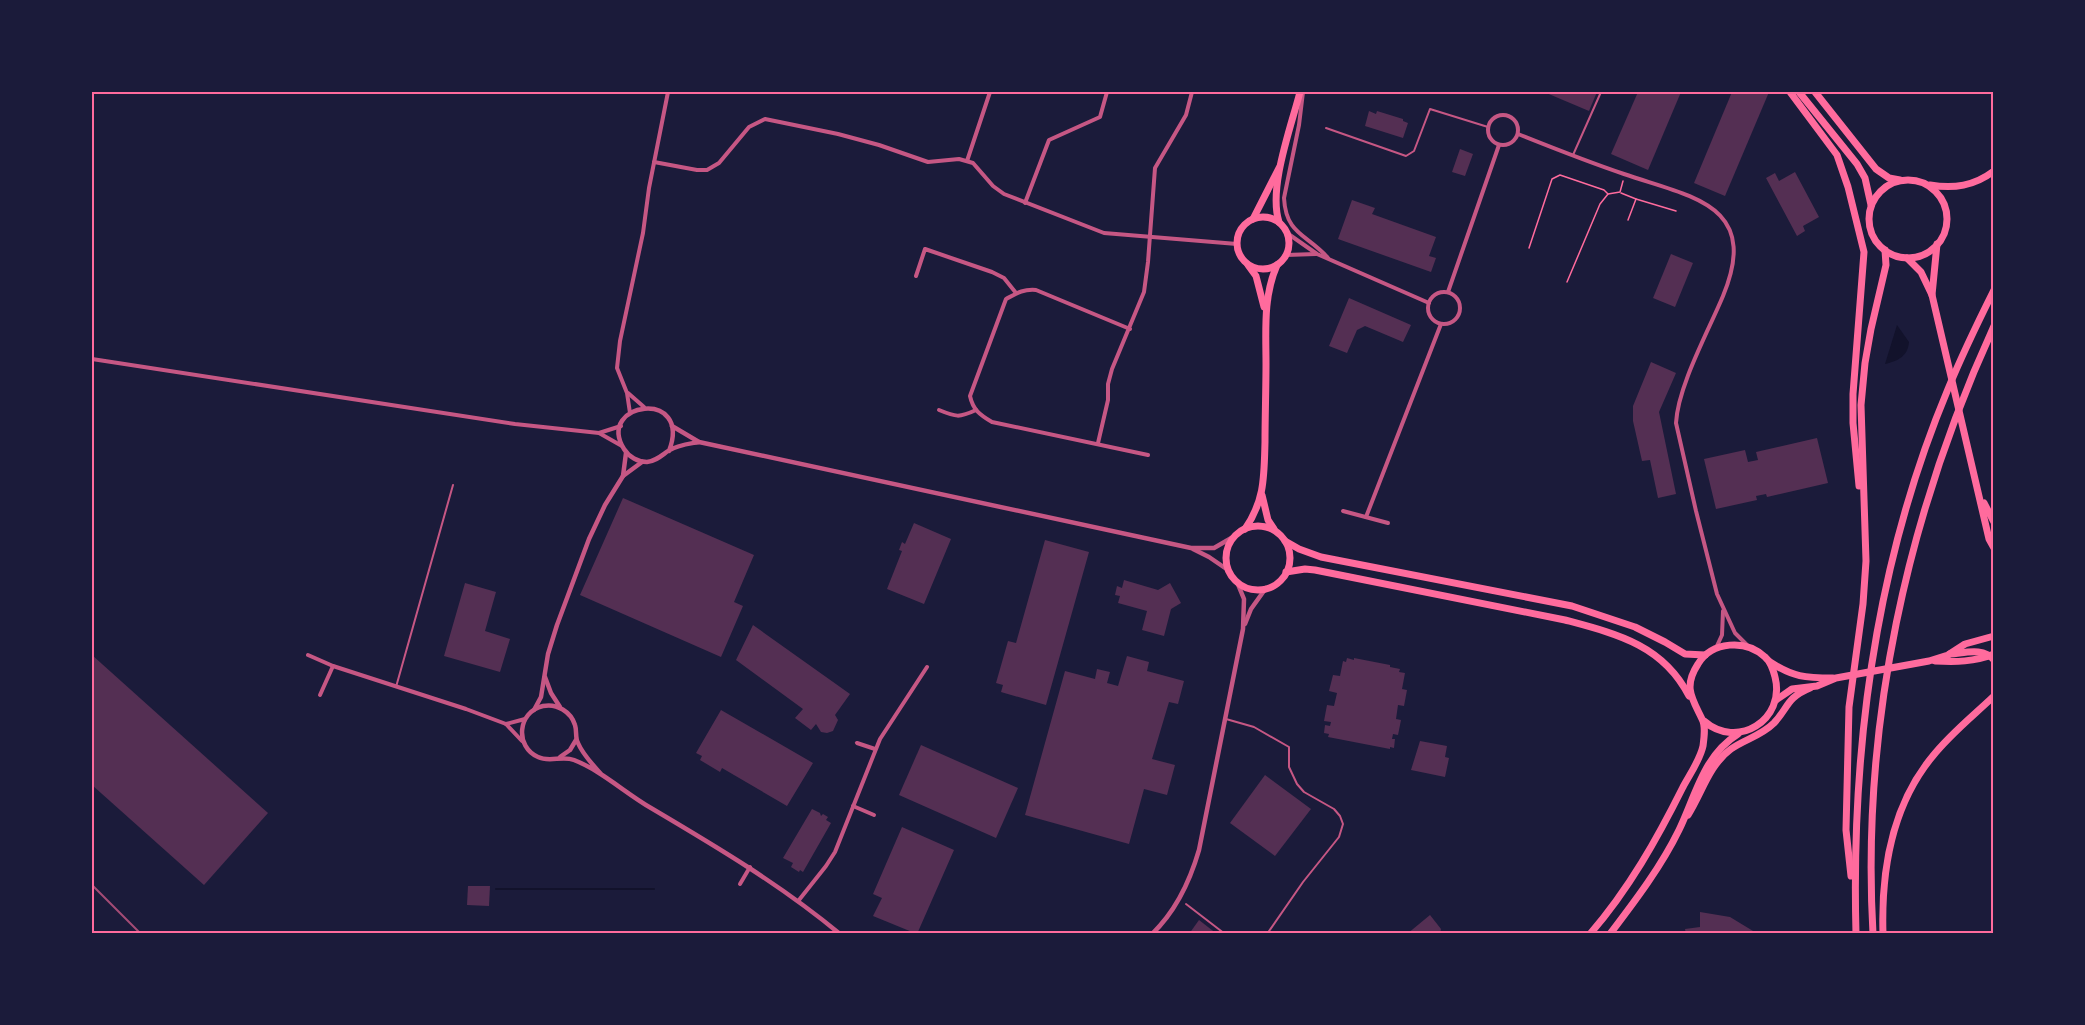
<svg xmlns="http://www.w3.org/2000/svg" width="2085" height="1025" font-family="'Asap Condensed',sans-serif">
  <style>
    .water { fill: #12122b }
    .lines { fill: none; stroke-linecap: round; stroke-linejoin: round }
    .stream { stroke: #12122b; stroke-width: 2 }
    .building { fill: #542f53 }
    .path { stroke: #ff6b9d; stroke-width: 1.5 }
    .service { stroke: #c65784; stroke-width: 2 }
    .minor { stroke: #c65784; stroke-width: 4 }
    .tertiary { stroke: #c65784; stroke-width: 4.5 }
    .trunk { stroke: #ff6b9d; stroke-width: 7 }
    .rail { stroke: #a44b75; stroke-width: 2 }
    .neatline { fill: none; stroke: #ff6b9d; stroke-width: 2 }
  </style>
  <rect width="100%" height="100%" fill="#1b1b3a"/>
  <path class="water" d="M1897 325 1909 342C1908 356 1898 361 1885 364Z"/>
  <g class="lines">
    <polyline class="stream" points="496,889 654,889"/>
  </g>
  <g class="building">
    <polygon points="1544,92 1597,92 1589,111"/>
    <polygon points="1638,92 1681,92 1648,170 1611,154"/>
    <polygon points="1732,92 1769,92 1725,196 1694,183"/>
    <polygon points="1369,111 1376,114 1377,111 1403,119 1403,121 1408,123 1403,138 1365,126"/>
    <polygon points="1460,149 1473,154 1465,176 1452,172"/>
    <polygon points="1795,172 1819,217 1803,226 1805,231 1797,236 1766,178 1775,173 1779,181"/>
    <polygon points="1352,200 1375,208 1372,214 1436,237 1429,256 1436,258 1431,272 1338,239"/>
    <polygon points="1671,254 1693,263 1675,307 1653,298"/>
    <polygon points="1349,298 1411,325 1403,342 1365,326 1357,330 1347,353 1329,346"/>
    <polygon points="1651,362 1676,373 1659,412 1676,494 1658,498 1650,460 1642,461 1633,421 1633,406"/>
    <polygon points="1817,438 1828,483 1767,497 1766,494 1756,496 1757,500 1716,509 1704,459 1745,450 1748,462 1758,460 1756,452"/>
    <polygon points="623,498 754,555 734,602 743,606 721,657 580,595"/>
    <polygon points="914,523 951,539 924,604 887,589 902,551 899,550 902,542 905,544"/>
    <polygon points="1045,540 1089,552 1046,705 1001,692 1003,685 996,683 1008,641 1016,643"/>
    <polygon points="1124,580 1158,590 1170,583 1181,603 1171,609 1164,636 1142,630 1147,611 1118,603 1120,596 1115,595 1117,586 1122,588"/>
    <polygon points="465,583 496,592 485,631 510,639 500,672 444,656"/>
    <polygon points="753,625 850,694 835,715 838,720 833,731 827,733 821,732 816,724 811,730 795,718 803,709 736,660"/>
    <polygon points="92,655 268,813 204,885 92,785"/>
    <polygon points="1127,656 1149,662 1147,671 1184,681 1178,704 1169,702 1152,759 1175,765 1167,795 1144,789 1129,844 1025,815 1065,671 1095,679 1097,669 1110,672 1107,683 1118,686"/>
    <polygon points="1347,658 1354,660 1354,658 1390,665 1390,667 1400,669 1399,672 1405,673 1402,689 1407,690 1404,706 1398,705 1396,719 1401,720 1398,735 1393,734 1392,739 1395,739 1394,748 1390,747 1390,749 1328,737 1329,734 1324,733 1325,725 1330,726 1331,722 1324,721 1327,705 1334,706 1337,693 1329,691 1333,675 1340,676 1343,661 1346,662"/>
    <polygon points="721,710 813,763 787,806 722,768 720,772 700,760 702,756 696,753"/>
    <polygon points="1420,741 1447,746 1445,757 1449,758 1445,777 1411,770"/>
    <polygon points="921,745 1018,788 996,838 899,795"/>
    <polygon points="1265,775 1311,809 1275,856 1230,823"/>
    <polygon points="812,809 820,813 821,816 823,814 828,817 826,820 831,823 803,872 800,870 799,872 791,867 793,863 783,858"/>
    <polygon points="902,827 954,850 917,934 873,916 882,898 873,894"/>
    <polygon points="468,886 490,886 489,906 467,905"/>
    <polygon points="1700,912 1730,917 1758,934 1686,934 1685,929 1700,927"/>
    <polygon points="1430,915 1441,929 1440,934 1407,934"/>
    <polygon points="1199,920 1217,934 1189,934"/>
  </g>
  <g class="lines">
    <g class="path">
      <polyline points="1621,193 1636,199 1628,220"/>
      <polyline points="1636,199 1676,211"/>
      <polyline points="1529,248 1552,179 1560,175 1604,190 1608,194"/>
      <polyline points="1567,282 1600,204 1608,194 1620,192 1623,181"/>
    </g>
    <g class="service">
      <polyline points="1326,128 1406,156 1414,151 1430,109 1488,127"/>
      <polyline points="1573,155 1601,92"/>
      <polyline points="396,687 453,485"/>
      <polyline points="1226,719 1254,727 1289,747 1289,767 1297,784 1304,792 1334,809 1340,816 1343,824 1339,837 1303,882 1267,934"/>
      <polyline points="1186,904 1225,934"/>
    </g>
    <g class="minor">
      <path d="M1303 92 1299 125 1284 198C1286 235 1307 234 1328 258"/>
      <circle cx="1503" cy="130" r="15"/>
      <path d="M1518 134C1553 148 1588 162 1624 174 1691 197 1761 204 1723 296 1708 332 1678 386 1676 423L1696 511 1717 594 1735 633 1748 646"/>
      <polyline points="967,161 990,92"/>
      <polyline points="654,162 697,170 707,170 719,163 749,127 765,119 838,134 879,145 928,162 959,159 973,163 993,186 1004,194 1104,233 1237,244"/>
      <polyline points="1025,203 1049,140 1100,117 1107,92"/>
      <polyline points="1287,233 1317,254 1429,303"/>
      <polyline points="1286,255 1316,254"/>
      <polyline points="916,276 925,249 992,272 1004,278 1016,293"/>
      <circle cx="1444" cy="308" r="16"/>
      <polyline points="1448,292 1499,145"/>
      <path d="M1130 329 1036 290C1023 289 1017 293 1006 299L970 396C973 410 980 415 992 422L1148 455"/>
      <polyline points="92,359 515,424 599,433 621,426"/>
      <polyline points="628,393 644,407"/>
      <path d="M939 410C956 417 959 418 976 410"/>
      <polyline points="630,413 627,393 617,368 620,341 643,233 649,188 668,92"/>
      <polyline points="599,433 622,446"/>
      <polyline points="1098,443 1108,400 1108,384 1112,369 1144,292 1148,262 1155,168 1186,115 1192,92"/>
      <polyline points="1343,511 1388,523"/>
      <polyline points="1366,517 1441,324"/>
      <polyline points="1716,648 1722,635 1723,611"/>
      <polyline points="308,655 333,666 466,709 506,724 522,741"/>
      <polyline points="320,695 333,666"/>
      <polyline points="506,724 525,719"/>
      <polyline points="857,743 875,749"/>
      <polyline points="853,806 874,815"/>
      <polyline points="740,884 750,867"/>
      <polyline points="799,900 826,866 835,852 880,739 927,667"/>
    </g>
    <g class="tertiary">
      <polyline points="672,426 699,442 1191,548 1214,548 1233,537"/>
      <path d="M669 451C693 388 595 402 624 449 629 457 638 462 647 462 656 461 661 456 668 451 677 445 688 444 699 442"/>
      <polyline points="623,476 626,453"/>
      <polyline points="1193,549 1209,557 1228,570"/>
      <polyline points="1245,624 1251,609 1266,588"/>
      <polyline points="545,677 551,693 560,707"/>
      <polyline points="534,710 541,697 548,654 557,625 589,539 605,505 623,476 642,462"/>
      <polyline points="560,757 570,750 576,740"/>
      <path d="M602 775C593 765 583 755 578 743 575 738 577 731 575 725 571 712 557 703 543 706 517 712 515 747 538 757 550 763 562 755 574 760 602 771 625 793 651 808 717 847 781 885 840 934"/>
      <path d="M1152 934C1176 911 1190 881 1199 850L1243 629 1244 599 1237 582"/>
    </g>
    <g class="trunk">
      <polyline points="1790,92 1837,155 1848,187 1864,252 1853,394 1853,423 1859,486"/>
      <polyline points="1799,92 1857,164 1865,178 1871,205"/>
      <polyline points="1815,92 1876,169 1889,178 1900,180"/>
      <circle cx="1908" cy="219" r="39"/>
      <path d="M1930 185C1954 189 1974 186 1994 171"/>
      <circle cx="1263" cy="243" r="26"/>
      <polyline points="1253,219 1279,168"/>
      <path d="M1279 222C1268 188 1291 127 1300 92"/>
      <polyline points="1907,258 1921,272 1932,295 1989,539 1994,548"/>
      <polyline points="1248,265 1256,276 1264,307"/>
      <polyline points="1932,295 1937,244"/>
      <polyline points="1262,495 1268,520 1274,529"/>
      <polyline points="1984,503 1994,522"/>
      <circle cx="1258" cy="558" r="32"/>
      <path d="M1245 529C1265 500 1264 476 1265 442 1265 416 1266 390 1266 364 1266 330 1263 297 1277 265"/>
      <polyline points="1285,541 1299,549 1321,557 1572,606 1635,627 1665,642 1685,654 1705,655"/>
      <path d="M1286 572 1305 569 1315 570 1565 620C1617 634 1663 645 1689 696"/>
      <path d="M1950 654C1965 653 1983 647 1994 660"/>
      <path d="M1935 661C1956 662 1974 662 1994 654"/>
      <path d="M1770 662C1793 677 1805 678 1833 678"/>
      <polyline points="1776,700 1792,689 1817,686 1836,678 1929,661 1948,655 1965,644 1994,636"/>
      <path d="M1688 815C1702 793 1709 765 1731 749 1745 739 1761 736 1774 723 1789 707 1786 698 1810 688"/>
      <polyline points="1851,876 1846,830 1849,707 1863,604 1866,561 1861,405 1865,363 1871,329 1886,265 1885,250"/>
      <path d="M1590 934C1629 889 1657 839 1683 787 1690 774 1700 760 1703 746 1704 738 1706 726 1702 719 1692 698 1683 687 1698 664 1712 641 1746 639 1765 657 1771 662 1773 669 1775 677 1786 720 1737 750 1704 721"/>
      <path d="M1610 934C1635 901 1661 867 1679 830 1696 795 1703 756 1738 734"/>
      <path d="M1856 934C1851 748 1876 561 1948 389 1962 355 1978 322 1994 290"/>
      <path d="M1873 934C1861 724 1907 516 1994 326"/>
      <path d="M1883 934C1881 871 1891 807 1932 757 1950 734 1973 716 1994 696"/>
    </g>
    <polyline class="rail" points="92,885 141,934"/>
  </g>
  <rect width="2085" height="1025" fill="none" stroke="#1b1b3a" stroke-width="186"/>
  <rect x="93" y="93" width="1899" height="839" class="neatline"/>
</svg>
